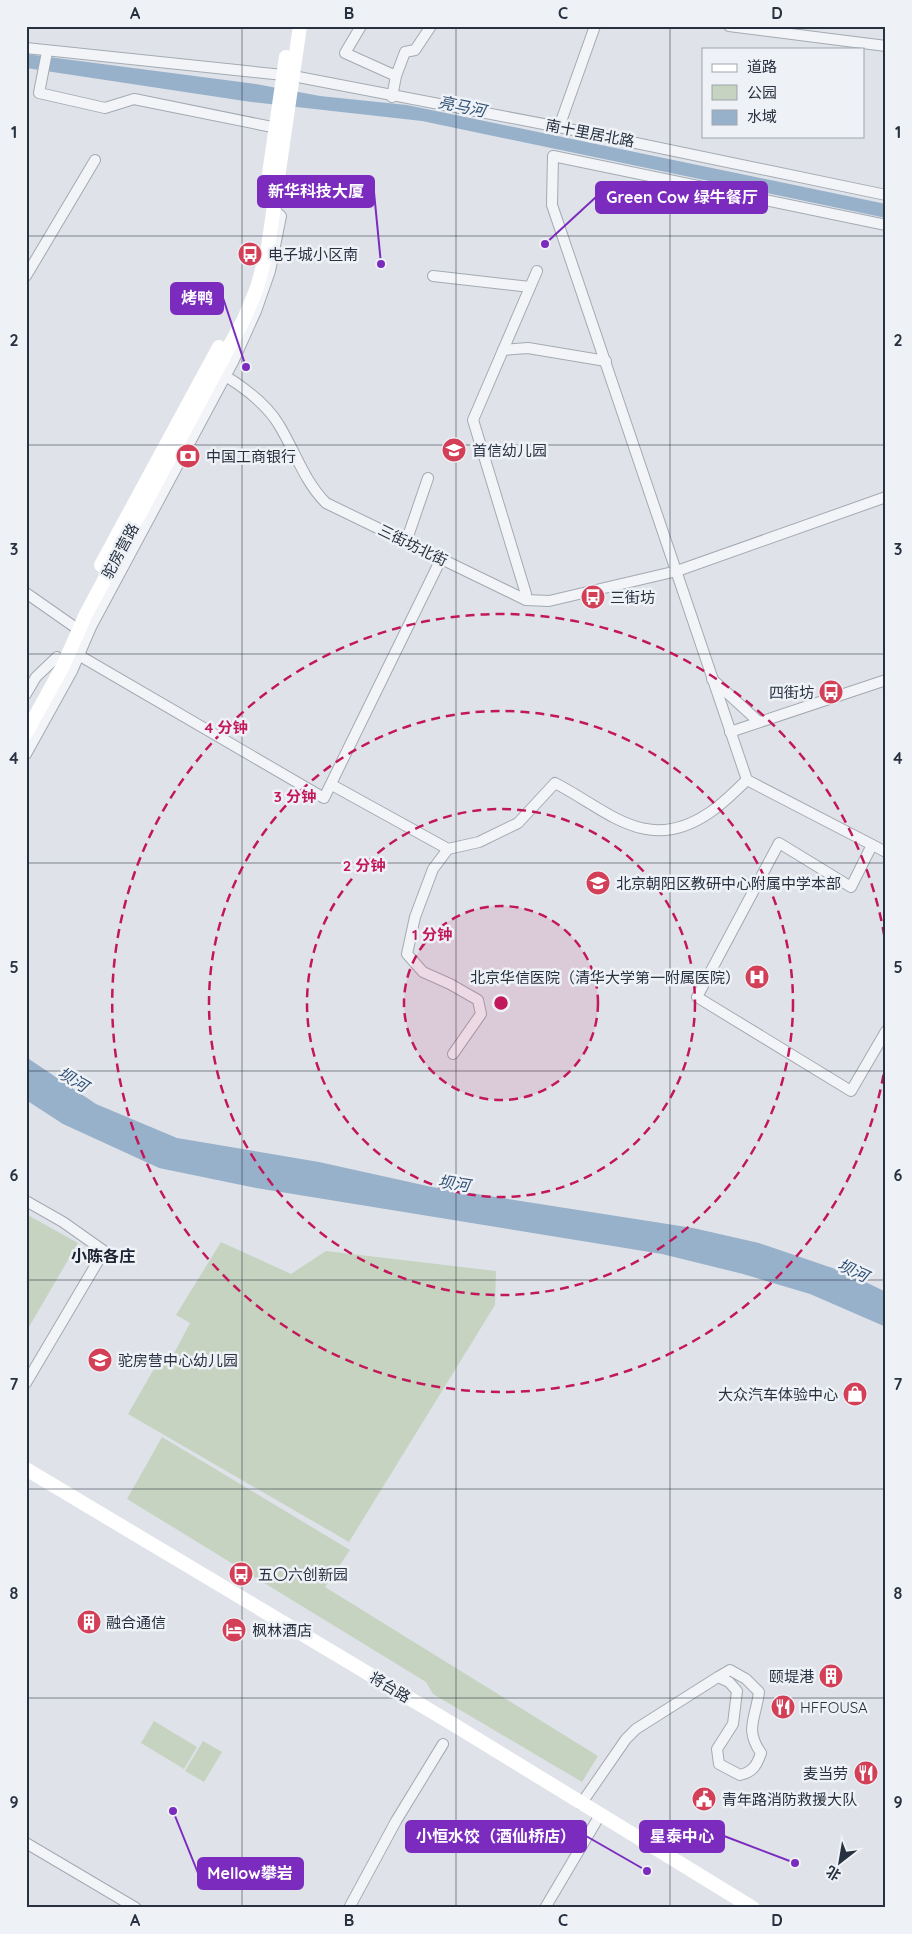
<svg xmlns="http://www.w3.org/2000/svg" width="912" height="1934" font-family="Quicksand,'Noto Sans SC',sans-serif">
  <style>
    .green { fill: #c5d3c0 }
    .water { fill: #98b1ca }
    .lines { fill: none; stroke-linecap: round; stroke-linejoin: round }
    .street-casing { stroke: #a4aab3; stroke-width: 12 }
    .street { stroke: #f2f4f7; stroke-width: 10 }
    .secondary { stroke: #fff; stroke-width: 14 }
    .grid { fill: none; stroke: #273140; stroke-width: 1; stroke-opacity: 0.55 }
    .ring { fill: none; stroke: #c2185b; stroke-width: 2.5; stroke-dasharray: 9 6 }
    .labels { text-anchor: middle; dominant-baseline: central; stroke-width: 5; stroke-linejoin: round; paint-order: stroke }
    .street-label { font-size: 15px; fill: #273140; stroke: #eef2f6 }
    .poi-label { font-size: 15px; fill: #273140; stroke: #eef2f6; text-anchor: start }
    .water-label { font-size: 16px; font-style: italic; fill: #305076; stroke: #eef2f6 }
    .neighbourhood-label { font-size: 16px; font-weight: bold; fill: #1a2231; stroke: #eef2f6 }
    .centre { fill: #c2185b; stroke: #eef2f6; stroke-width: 2.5 }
    .ring-label { font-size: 15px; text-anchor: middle; font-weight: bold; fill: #c2185b; stroke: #eef2f6; stroke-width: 5; stroke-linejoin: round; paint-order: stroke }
    .leader { fill: none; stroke: #7b2cbf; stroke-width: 2 }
    .callout-dot { fill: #7b2cbf; stroke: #eef2f6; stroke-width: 2 }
    .callout { fill: #7b2cbf; stroke: #7b2cbf; stroke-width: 2 }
    .callout-label { font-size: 16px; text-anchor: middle; font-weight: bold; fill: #fff }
    .neatline { fill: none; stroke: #273140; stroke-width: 2 }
    .grid-label { font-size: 16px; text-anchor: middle; font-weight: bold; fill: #273140 }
  </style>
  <rect width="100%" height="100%" fill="#dfe3e9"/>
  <g class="green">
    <polygon points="26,1214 78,1243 26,1332"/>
    <polygon points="221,1242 291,1274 326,1251 496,1271 495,1305 349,1542 128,1414 162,1355 171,1359 190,1323 176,1315"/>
    <polygon points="162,1437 350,1550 325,1587 598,1756 582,1782 433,1694 426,1682 127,1499"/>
    <polygon points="154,1721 197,1747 184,1769 141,1743"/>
    <polygon points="203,1741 222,1752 204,1782 185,1771"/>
  </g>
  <g class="water">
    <polygon points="26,54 256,84 320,96 407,105 886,204 886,218 422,121 251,102 26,68"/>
    <polygon points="26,1057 96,1104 177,1138 319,1162 432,1187 693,1228 759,1243 847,1273 886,1292 886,1327 810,1294 743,1274 662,1254 256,1188 159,1168 63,1124 26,1100"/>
  </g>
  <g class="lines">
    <defs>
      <g id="street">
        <polyline points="361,26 345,53 396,76 392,97"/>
        <polyline points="729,26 886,46"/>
        <polyline points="26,48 293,76 559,127 886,195"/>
        <polyline points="47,52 39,93 105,108 134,99 282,129"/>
        <polyline points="396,76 405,52 415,50 431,26"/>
        <polyline points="559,127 595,26"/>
        <polyline points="886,225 553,156 552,205 747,780 886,852"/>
        <polyline points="26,276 95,160"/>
        <polyline points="433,276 530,287"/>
        <polyline points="503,350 528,348 606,361"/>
        <path d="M212 368C235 381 265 401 279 425 295 451 304 481 326 503L526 600 549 601 677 571 886 497"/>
        <polyline points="406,542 428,478"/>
        <polyline points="26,593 79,630"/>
        <polyline points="526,600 526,594 473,420 537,271"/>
        <polyline points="75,653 324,798 441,559"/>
        <polyline points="712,679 759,722"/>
        <polyline points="26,694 36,677 57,657"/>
        <polyline points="730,732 886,680"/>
        <polyline points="26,754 72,671 91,627 233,362 256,311 270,271 281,216 273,209"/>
        <polyline points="332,785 448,849"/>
        <polyline points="872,845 851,887 779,843 697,997 851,1091 886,1031"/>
        <path d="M453 1054 481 1014 478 1000 450 984 423 972 407 954 415 917 433 869 448 849 479 842 518 823 555 783C609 811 647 855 709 813 723 804 735 791 747 780"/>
        <polyline points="26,1201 63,1222 104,1251 26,1383"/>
        <path d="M581 1804 626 1739 636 1729 718 1677 729 1682 737 1691 733 1724 717 1749 719 1764 740 1775C753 1772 757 1765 761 1753 744 1729 756 1718 759 1692L746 1679 730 1670 718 1677"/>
        <polyline points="26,1843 136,1908"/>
        <polyline points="349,1908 396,1821 443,1744"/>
        <polyline points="545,1908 600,1815"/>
      </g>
    </defs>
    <use href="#street" class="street-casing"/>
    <use href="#street" class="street"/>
    <g class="secondary">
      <polyline points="269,174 286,57"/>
      <polyline points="101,565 219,347"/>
      <polyline points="26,733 63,666 86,614 244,319 257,288 268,247 300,26"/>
      <polyline points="26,1469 456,1726 753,1908"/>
    </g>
  </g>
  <path class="grid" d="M242 26V1908M456 26V1908M670 26V1908M26 236H886M26 445H886M26 654H886M26 863H886M26 1071H886M26 1280H886M26 1489H886M26 1698H886"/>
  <circle cx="501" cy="1003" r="97" fill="#c2185b" fill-opacity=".12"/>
  <g class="ring">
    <circle cx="501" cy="1003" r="97"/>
    <circle cx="501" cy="1003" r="194"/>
    <circle cx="501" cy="1003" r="292"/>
    <path d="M886 1060A389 389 0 1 1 886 946"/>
  </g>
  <defs>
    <symbol id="bus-disc" viewBox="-11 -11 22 22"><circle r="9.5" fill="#d33f56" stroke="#eef2f6"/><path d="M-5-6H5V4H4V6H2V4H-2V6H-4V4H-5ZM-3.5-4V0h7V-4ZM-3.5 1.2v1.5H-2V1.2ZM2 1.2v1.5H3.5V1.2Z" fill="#fff"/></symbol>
    <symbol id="school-disc" viewBox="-11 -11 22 22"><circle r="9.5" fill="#d33f56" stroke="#eef2f6"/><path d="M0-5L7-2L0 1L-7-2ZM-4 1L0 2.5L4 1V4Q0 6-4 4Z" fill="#fff"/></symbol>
    <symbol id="bank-disc" viewBox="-11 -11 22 22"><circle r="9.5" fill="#d33f56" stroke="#eef2f6"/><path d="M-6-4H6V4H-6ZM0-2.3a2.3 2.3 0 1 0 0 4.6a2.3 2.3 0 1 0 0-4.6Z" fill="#fff"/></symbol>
    <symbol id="hospital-disc" viewBox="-11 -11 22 22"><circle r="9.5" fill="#d33f56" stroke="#eef2f6"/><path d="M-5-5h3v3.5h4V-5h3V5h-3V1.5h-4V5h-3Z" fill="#fff"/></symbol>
    <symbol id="shop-disc" viewBox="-11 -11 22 22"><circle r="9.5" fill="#d33f56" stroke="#eef2f6"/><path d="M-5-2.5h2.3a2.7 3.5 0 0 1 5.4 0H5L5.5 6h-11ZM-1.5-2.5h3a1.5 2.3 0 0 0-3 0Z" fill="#fff"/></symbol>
    <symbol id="building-disc" viewBox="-11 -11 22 22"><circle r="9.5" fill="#d33f56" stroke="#eef2f6"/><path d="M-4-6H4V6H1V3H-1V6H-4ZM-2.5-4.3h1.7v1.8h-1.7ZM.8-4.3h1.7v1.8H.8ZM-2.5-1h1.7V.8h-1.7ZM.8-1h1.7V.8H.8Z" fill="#fff"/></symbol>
    <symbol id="hotel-disc" viewBox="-11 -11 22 22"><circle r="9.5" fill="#d33f56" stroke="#eef2f6"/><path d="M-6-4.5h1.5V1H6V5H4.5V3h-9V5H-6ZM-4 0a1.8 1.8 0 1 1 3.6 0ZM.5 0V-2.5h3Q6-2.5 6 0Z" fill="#fff"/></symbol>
    <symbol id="restaurant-disc" viewBox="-11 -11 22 22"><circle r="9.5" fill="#d33f56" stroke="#eef2f6"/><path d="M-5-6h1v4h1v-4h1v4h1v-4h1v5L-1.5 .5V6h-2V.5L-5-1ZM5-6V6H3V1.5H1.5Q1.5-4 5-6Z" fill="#fff"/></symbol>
    <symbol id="civic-disc" viewBox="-11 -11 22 22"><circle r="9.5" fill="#d33f56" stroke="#eef2f6"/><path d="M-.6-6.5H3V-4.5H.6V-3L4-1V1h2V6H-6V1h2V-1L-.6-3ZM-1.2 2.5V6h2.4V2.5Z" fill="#fff"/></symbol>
  </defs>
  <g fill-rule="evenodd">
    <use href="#bus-disc" x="236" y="240" width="28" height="28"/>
    <use href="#school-disc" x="440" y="436" width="28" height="28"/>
    <use href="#bank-disc" x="174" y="442" width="28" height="28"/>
    <use href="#bus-disc" x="579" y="583" width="28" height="28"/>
    <use href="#bus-disc" x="817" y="678" width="28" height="28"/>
    <use href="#school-disc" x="584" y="869" width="28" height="28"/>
    <use href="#hospital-disc" x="743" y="963" width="28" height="28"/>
    <use href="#school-disc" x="86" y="1346" width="28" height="28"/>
    <use href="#shop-disc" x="841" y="1380" width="28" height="28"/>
    <use href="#bus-disc" x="227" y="1560" width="28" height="28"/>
    <use href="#building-disc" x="75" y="1608" width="28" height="28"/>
    <use href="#hotel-disc" x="220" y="1616" width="28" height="28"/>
    <use href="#building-disc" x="817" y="1662" width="28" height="28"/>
    <use href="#restaurant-disc" x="769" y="1693" width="28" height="28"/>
    <use href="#restaurant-disc" x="852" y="1759" width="28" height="28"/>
    <use href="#civic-disc" x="690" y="1785" width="28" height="28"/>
  </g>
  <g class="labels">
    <g class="street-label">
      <text transform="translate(590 133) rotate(11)">南十里居北路</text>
      <text transform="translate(413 545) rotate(26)">三街坊北街</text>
      <text transform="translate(120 551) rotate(-62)">驼房营路</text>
      <text transform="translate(390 1687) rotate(31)">将台路</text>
    </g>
    <g class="poi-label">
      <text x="268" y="254">电子城小区南</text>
      <text x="472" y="450">首信幼儿园</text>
      <text x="206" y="456">中国工商银行</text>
      <text x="610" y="597">三街坊</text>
      <text x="814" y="692" text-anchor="end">四街坊</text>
      <text x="616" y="883">北京朝阳区教研中心附属中学本部</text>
      <text x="740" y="977" text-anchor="end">北京华信医院（清华大学第一附属医院）</text>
      <text x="118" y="1360">驼房营中心幼儿园</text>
      <text x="838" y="1394" text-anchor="end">大众汽车体验中心</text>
      <text x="258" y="1574">五〇六创新园</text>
      <text x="106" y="1622">融合通信</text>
      <text x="252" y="1630">枫林酒店</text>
      <text x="814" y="1676" text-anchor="end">颐堤港</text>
      <text x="800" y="1707">HFFOUSA</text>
      <text x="848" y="1773" text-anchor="end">麦当劳</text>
      <text x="722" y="1799">青年路消防救援大队</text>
    </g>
    <g class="water-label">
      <text transform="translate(462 106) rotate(12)">亮马河</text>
      <text transform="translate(73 1079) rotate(31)">坝河</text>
      <text transform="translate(454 1183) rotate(9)">坝河</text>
      <text transform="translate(853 1270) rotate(25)">坝河</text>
    </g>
    <g class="neighbourhood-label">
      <text x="103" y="1256">小陈各庄</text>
    </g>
  </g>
  <circle cx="501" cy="1003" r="8" class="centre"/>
  <g class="ring-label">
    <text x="226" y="733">4 分钟</text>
    <text x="295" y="802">3 分钟</text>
    <text x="364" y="871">2 分钟</text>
    <text x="432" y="940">1 分钟</text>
  </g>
  <path class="leader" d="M381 264L374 192M545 244L596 197M246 367L223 298M795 1863L724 1836M647 1871L586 1836M173 1811L198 1873"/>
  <g class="callout-dot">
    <circle cx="381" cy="264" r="5"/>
    <circle cx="545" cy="244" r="5"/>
    <circle cx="246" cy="367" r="5"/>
    <circle cx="795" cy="1863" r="5"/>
    <circle cx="647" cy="1871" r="5"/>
    <circle cx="173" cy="1811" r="5"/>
  </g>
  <g class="callout">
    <rect x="258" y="176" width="116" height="31" rx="5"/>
    <rect x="596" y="182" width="171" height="31" rx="5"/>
    <rect x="171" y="283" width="52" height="31" rx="5"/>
    <rect x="640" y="1821" width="84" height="31" rx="5"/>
    <rect x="406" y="1821" width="180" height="31" rx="5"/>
    <rect x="198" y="1858" width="105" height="31" rx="5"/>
  </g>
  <g class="callout-label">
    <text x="316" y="197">新华科技大厦</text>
    <text x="682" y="203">Green Cow 绿牛餐厅</text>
    <text x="197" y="304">烤鸭</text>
    <text x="682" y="1842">星泰中心</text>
    <text x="496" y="1842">小恒水饺（酒仙桥店）</text>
    <text x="250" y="1879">Mellow攀岩</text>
  </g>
  <rect width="912" height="1934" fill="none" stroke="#eef2f6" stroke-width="55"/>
  <rect x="702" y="48" width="162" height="90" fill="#eef2f6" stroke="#9ea5ad"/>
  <rect x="712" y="64" width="25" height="8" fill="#ffffff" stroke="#9ea5ad"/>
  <text x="747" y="72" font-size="15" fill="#273140">道路</text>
  <rect x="712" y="85" width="25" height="15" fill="#c5d3c0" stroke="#9ea5ad"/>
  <text x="747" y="98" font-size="15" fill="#273140">公园</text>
  <rect x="712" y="110" width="25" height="15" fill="#98b1ca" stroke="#9ea5ad"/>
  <text x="747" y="122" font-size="15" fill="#273140">水域</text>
  <g transform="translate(840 1862) rotate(211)" stroke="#eef2f6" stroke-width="4" paint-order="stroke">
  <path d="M0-4L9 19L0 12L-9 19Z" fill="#273140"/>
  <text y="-8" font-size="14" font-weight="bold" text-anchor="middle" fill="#273140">北</text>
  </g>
  <rect x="28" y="28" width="856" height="1878" class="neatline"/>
  <g class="grid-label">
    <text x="135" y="19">A</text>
    <text x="349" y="19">B</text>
    <text x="563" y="19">C</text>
    <text x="777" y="19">D</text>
    <text x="14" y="138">1</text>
    <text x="898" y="138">1</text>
    <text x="14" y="346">2</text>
    <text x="898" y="346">2</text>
    <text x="14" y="555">3</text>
    <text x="898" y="555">3</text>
    <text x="14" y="764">4</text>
    <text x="898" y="764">4</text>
    <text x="14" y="973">5</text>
    <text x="898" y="973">5</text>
    <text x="14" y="1181">6</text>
    <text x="898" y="1181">6</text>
    <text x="14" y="1390">7</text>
    <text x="898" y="1390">7</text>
    <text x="14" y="1599">8</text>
    <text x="898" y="1599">8</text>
    <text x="14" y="1808">9</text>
    <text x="898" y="1808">9</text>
    <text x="135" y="1926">A</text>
    <text x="349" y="1926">B</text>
    <text x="563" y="1926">C</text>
    <text x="777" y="1926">D</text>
  </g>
</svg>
